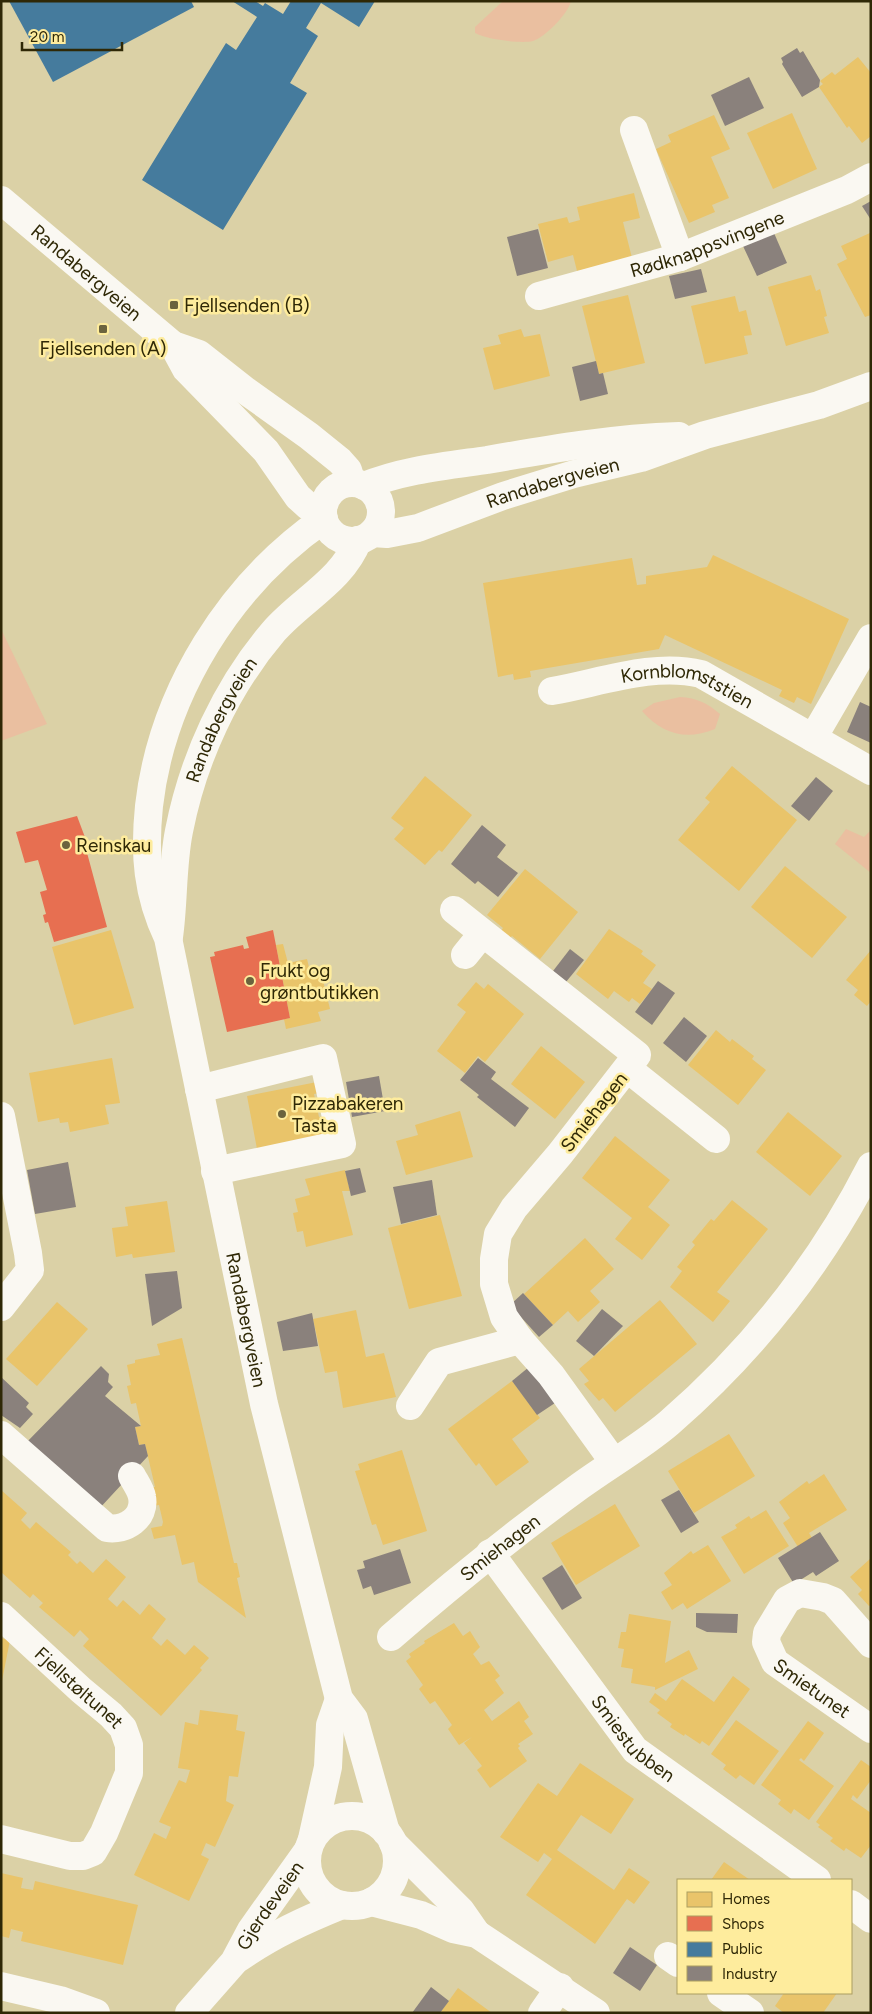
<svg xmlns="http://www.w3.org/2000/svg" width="872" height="2014" font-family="Figtree,sans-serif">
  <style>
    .green { fill: #eabfa0 }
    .homes { fill: #e9c46a }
    .shops { fill: #e76f51 }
    .public { fill: #457b9d }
    .industry { fill: #8a817c }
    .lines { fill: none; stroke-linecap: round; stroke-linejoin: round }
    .minor { stroke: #faf8f2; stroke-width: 28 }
    .major { stroke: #faf8f2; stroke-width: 28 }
    .poi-dot { fill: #6b633e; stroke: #feec9d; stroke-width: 2 }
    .labels { text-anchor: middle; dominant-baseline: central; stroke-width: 5; stroke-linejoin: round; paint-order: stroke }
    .street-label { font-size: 19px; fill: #2f2806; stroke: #feec9d }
    .poi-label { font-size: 19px; fill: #2f2806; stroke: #feec9d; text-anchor: start }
  </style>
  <rect width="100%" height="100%" fill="#dbd1a6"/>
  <g class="green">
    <path d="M503 1H571C568 14 545 37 533 41 521 44 485 39 475 33V27Z"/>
    <polygon points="1,629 47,724 1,741"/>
    <path d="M680 697C697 698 707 703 720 714L715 729C686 741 662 734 642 711L654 703Z"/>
    <polygon points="846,829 864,837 871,830 871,873 835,844"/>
  </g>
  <g class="homes">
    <polygon points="858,57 871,73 871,136 862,143 849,126 847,128 819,87 823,84 820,81 832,72 835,75"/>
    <polygon points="792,113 817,169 773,189 747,133"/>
    <polygon points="714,115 730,149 711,157 729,198 712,205 715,212 689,223 656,149 671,142 668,135"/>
    <polygon points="634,193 640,218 623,222 632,258 577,271 573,255 548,262 538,224 567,217 569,223 580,220 577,207"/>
    <polygon points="870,233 871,315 865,317 837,264 847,259 841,246"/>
    <polygon points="811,275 816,291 820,289 827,316 824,317 829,333 786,346 768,287"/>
    <polygon points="628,295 645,363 599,374 582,306"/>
    <polygon points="735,296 739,312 746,310 752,335 744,336 748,354 705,364 691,306"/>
    <polygon points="521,329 524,337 540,334 550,376 494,390 483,348 501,344 498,335"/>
    <polygon points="713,555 849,619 811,704 797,697 794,703 779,696 782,690 665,635 659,649 530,671 531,677 514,680 513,674 498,677 483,583 632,558 637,585 646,584 646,576 707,567"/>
    <polygon points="732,766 797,820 739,891 678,840 710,802 705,798"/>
    <polygon points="425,776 472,815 442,852 439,850 425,865 394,839 404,828 391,818"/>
    <polygon points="785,866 847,917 812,958 751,907"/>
    <polygon points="525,869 578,912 540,959 512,936 509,939 500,932 503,928 487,915"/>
    <polygon points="609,929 643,951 641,954 656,965 643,983 652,989 640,1004 632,998 629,1002 614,991 608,999 576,974"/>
    <polygon points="111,930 134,1008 74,1025 52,947"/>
    <polygon points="283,944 288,963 307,959 311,975 321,972 330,1009 318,1012 321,1021 286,1029 284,1019 290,1018 276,945"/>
    <polygon points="871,950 871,1001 867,1006 854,995 858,990 846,980"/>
    <polygon points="476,982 484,989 488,984 524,1014 485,1062 478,1056 465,1073 437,1051 466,1012 457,1005"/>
    <polygon points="716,1030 730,1042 732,1039 754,1056 752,1059 766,1070 738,1105 688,1065"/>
    <polygon points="541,1046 585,1082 555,1119 511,1084"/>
    <polygon points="112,1058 120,1103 105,1105 109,1124 70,1132 68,1122 60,1123 59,1118 38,1122 29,1073"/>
    <polygon points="317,1082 319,1093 314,1094 319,1117 327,1116 330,1135 257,1149 247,1096"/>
    <polygon points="460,1111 473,1157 406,1175 396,1141 418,1135 415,1125"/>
    <polygon points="788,1112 842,1156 810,1196 756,1152"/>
    <polygon points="615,1136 670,1180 648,1207 670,1225 642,1260 615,1239 632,1218 582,1178"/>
    <polygon points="345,1170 350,1191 342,1191 353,1235 306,1247 303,1231 297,1232 293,1213 298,1212 295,1199 310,1195 305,1179"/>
    <polygon points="732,1200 768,1229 717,1292 730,1301 713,1322 670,1287 682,1271 677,1267 695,1245 692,1242 711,1219 714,1221"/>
    <polygon points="167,1201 175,1252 133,1258 132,1254 116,1257 112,1228 128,1226 125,1207"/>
    <polygon points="440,1215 462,1296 409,1309 388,1228"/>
    <polygon points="585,1238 614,1269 590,1291 600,1302 578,1322 568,1311 553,1325 524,1294"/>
    <polygon points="660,1300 697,1344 615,1412 603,1398 599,1401 584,1384 589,1381 579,1369"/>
    <polygon points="57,1302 88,1329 37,1386 6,1359"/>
    <polygon points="356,1310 366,1357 384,1353 396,1397 343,1408 337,1371 325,1373 313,1319"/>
    <polygon points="182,1338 234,1563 237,1563 240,1577 237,1578 246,1618 198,1582 194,1562 182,1565 175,1535 154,1539 151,1528 162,1526 163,1522 159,1505 153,1506 150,1487 155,1487 145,1444 139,1445 135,1427 141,1426 136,1403 131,1404 127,1386 131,1385 127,1365 135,1363 135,1360 160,1355 157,1344"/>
    <polygon points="512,1381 540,1418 512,1439 529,1462 496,1486 479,1463 476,1466 448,1429"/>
    <polygon points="729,1434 755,1476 694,1513 668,1471"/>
    <polygon points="402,1450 427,1531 383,1545 376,1524 372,1525 355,1471 360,1470 358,1464"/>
    <polygon points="824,1474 847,1510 809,1533 812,1538 798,1547 783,1523 790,1518 779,1502 807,1481 809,1484"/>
    <polygon points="1,1490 27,1513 21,1520 30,1529 36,1522 71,1552 68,1555 77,1564 80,1561 93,1573 106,1559 126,1577 108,1599 117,1607 123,1600 140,1615 149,1604 166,1619 152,1638 161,1646 167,1639 185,1655 194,1645 209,1658 200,1668 202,1670 161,1716 83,1646 89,1639 80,1630 74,1637 39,1607 43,1603 33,1594 30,1598 1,1572"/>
    <polygon points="615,1504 640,1546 576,1585 551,1543"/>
    <polygon points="766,1510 789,1546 744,1574 721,1537 737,1528 735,1525 749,1516 751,1519"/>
    <polygon points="708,1545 731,1581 687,1609 683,1603 672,1610 661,1592 672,1585 664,1573 691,1551 693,1554"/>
    <polygon points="871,1558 871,1605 869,1606 858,1594 862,1590 850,1577"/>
    <polygon points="629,1614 671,1621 665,1663 689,1650 698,1669 655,1690 655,1687 631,1683 633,1669 621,1667 624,1649 618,1648 621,1632 626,1632"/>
    <polygon points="454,1623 463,1636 470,1631 480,1647 473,1654 481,1665 489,1661 500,1676 495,1680 504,1693 484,1710 492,1721 519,1701 529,1717 524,1721 533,1734 518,1744 520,1746 518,1748 527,1761 490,1788 477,1770 482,1766 464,1743 472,1737 459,1745 448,1729 452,1725 435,1701 430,1704 419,1689 423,1685 406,1661 411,1657 409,1654 425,1643 424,1641"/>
    <polygon points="1,1638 10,1640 2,1681 1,1681"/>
    <polygon points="733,1676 750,1689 709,1746 702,1741 700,1744 685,1734 684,1736 670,1727 672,1724 657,1713 660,1710 649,1702 655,1693 666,1701 682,1679 714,1702"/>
    <polygon points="200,1710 238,1715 236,1730 245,1732 238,1777 229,1776 226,1801 234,1805 215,1847 206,1843 201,1855 209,1859 189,1901 134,1875 154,1833 166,1839 171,1827 159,1822 179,1780 186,1783 190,1770 178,1768 185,1722 198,1725"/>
    <polygon points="736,1720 779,1751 754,1785 740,1775 736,1779 723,1769 726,1765 711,1754"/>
    <polygon points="808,1721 824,1733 804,1761 801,1758 799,1760 834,1786 809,1820 794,1809 791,1814 778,1804 781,1800 761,1785"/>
    <polygon points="861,1760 871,1767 871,1780 857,1799 853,1795 851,1799 871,1813 871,1845 861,1858 846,1848 844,1851 830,1841 833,1838 818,1827 820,1825 816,1822"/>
    <polygon points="580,1763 634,1799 611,1834 581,1815 557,1850 614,1890 629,1868 650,1882 634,1904 627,1899 595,1944 526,1895 552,1859 544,1853 538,1862 500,1837 538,1783 557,1796"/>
    <polygon points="724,1862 750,1880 711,1880"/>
    <polygon points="1,1873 23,1878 21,1888 33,1890 35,1881 138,1905 123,1965 21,1941 23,1932 11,1929 9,1938 1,1936"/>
    <polygon points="458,1988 492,2013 440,2013"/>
    <polygon points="784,1993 837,1993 823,2013 784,2013 775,2006"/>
  </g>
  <g class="shops">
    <polygon points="77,816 89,848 86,849 107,927 54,942 48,922 45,923 43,915 46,914 40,892 47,890 38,860 25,863 16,832"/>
    <polygon points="273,930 290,1018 227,1032 210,957 215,956 214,952 243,945 244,949 249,948 246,937"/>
  </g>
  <g class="public">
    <polygon points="9,1 191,1 194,7 53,82"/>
    <polygon points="232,1 255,1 263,6 265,3 283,14 291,1 375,1 359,27 321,3 306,28 318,36 290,83 307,93 223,230 142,180 226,43 236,50 257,17"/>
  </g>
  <g class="industry">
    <polygon points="797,48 800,53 803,51 820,80 819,87 802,97 782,64 783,62 781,58"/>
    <polygon points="749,77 764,108 725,126 711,95"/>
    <polygon points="871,201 871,220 862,206"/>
    <polygon points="538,229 548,268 517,276 507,237"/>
    <polygon points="774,233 787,263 757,276 743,246"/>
    <polygon points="701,269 707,292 675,299 669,276"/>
    <polygon points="596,361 599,374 603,373 608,394 580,401 572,367"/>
    <polygon points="860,702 871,707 871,743 847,732"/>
    <polygon points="816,777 833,791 809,821 791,806"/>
    <polygon points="482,825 506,845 497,857 518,873 498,897 478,881 475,884 451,864"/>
    <polygon points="570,949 584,960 566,982 553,971"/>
    <polygon points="658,981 675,993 652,1025 635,1012"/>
    <polygon points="684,1017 707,1036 686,1062 663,1043"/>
    <polygon points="478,1058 496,1072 491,1079 529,1108 515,1127 477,1097 479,1095 460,1080"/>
    <polygon points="379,1076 385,1111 352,1117 346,1082"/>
    <polygon points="68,1162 76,1207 35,1214 27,1170"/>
    <polygon points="360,1168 366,1192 351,1196 345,1171"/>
    <polygon points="432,1180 437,1215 401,1224 393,1187"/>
    <polygon points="177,1271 182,1308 152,1326 145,1274"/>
    <polygon points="523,1293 553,1325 539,1337 510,1305"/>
    <polygon points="602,1309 623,1326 594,1356 576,1341"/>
    <polygon points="312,1313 318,1346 283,1351 277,1322"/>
    <polygon points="101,1366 109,1374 108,1382 113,1387 105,1396 141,1426 135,1427 139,1445 145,1444 148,1456 98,1510 25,1444"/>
    <polygon points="529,1367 555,1403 537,1415 512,1381"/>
    <polygon points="1,1377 29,1403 26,1407 33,1414 20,1428 1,1415"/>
    <polygon points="679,1490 699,1522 681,1533 661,1500"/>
    <polygon points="820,1532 839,1561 816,1576 813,1572 794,1584 778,1558"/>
    <polygon points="400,1549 411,1583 374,1595 371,1586 363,1589 357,1570 365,1568 363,1561"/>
    <polygon points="562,1565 582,1598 562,1610 542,1578"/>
    <polygon points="696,1613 738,1614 737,1633 707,1632 696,1627"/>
    <polygon points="630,1947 657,1965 640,1991 613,1973"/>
    <polygon points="431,1987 449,2001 440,2013 412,2013"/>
  </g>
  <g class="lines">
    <g class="minor">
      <polyline points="634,130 680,257"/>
      <path id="s1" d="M539 296 680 257 847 190 871 177"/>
      <path id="s2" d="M552 691C599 683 653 662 701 674L871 771"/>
      <polyline points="813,738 871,638"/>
      <polyline points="454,910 637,1055 560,1154 514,1208 498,1234 494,1259 494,1284 504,1317 520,1340 551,1375 613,1461"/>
      <polyline points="465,955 482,934"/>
      <polyline points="628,1069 716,1139"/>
      <polyline points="199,1089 323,1058 342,1144 215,1171"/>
      <polyline points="1,1116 28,1253 30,1270 1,1307"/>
      <polyline points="410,1406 439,1362 520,1340"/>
      <path d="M1 1435 107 1528C125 1531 146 1518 142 1497 141 1490 135 1482 132 1476"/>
      <path id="s3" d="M490 1553 635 1750 817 1880"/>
      <path id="s4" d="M1 1616 81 1690 111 1715 123 1728 129 1745V1773L104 1833 93 1852 83 1856H70L1 1839"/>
      <path id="s5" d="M391 1637C452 1584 514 1534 580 1486 609 1465 642 1446 669 1423 752 1351 821 1264 871 1166"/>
      <path id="s6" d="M871 1644 833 1601 823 1597 800 1593 787 1600 767 1633 766 1642 775 1662 871 1729"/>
      <polyline points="393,1843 461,1911 477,1934"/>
      <polyline points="371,1902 421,1915 453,1929 477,1934 596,2013"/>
      <polyline points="851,1904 871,1919"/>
      <polyline points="668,1956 678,1963"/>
      <polyline points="1,1986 60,2000 96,2013"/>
      <polyline points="721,1993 750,2013"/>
      <polyline points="542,2013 560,1987"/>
    </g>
    <g class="major">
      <path id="s7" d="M1 200 173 345 199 354 246 391 309 436 340 461 348 470 352 483"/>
      <polyline points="173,345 186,369 266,451 298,497 308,506 323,512"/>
      <circle cx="352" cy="512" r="29"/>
      <path d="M364 486C403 470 445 466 487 460 550 449 614 438 679 436"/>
      <path id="s8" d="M324 519C230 584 162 692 149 806 144 854 147 894 168 938L264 1404 339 1699 354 1719 386 1832"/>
      <path id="s9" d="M372 533 387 534 418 528 503 496 574 474 641 458 705 435 819 405 871 386"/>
      <path id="s10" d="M169 937C174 902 172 866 179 831 193 759 226 687 274 631 301 600 343 580 358 540"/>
      <circle cx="352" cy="1861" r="45"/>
      <polyline points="312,1839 328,1767 330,1725 339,1699"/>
      <path d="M239 1958C272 1935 305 1920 342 1905"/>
      <path id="s11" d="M189 2013 234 1962 251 1930 308 1850"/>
    </g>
  </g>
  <g class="poi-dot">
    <rect x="169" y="300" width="10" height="10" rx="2.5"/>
    <rect x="98" y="324" width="10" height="10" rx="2.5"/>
    <circle cx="66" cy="845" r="5"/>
    <circle cx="250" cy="981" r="5"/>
    <circle cx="282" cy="1114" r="5"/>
  </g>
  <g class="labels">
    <g class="street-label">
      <text stroke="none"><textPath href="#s1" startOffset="176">Rødknappsvingene</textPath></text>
      <text stroke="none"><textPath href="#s7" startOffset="112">Randabergveien</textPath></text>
      <text stroke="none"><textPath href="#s9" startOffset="189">Randabergveien</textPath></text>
      <text stroke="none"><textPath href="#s2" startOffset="140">Kornblomststien</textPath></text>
      <text stroke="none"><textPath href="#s10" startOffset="226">Randabergveien</textPath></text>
      <text transform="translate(594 1112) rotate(-52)">Smiehagen</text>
      <text stroke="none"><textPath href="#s8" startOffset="871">Randabergveien</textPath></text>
      <text stroke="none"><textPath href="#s5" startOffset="141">Smiehagen</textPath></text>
      <text stroke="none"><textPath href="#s6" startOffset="221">Smietunet</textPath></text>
      <text stroke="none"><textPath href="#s4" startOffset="106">Fjellstøltunet</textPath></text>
      <text stroke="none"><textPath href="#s3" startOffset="235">Smiestubben</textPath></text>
      <text stroke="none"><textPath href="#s11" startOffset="135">Gjerdeveien</textPath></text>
    </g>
    <g class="poi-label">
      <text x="184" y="305">Fjellsenden (B)</text>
      <text x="103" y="348" text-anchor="middle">Fjellsenden (A)</text>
      <text x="76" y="845">Reinskau</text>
      <text x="260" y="970">Frukt og<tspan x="260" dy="22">grøntbutikken</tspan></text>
      <text x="292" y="1103">Pizzabakeren<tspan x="292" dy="22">Tasta</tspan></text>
    </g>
  </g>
  <rect width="872" height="2014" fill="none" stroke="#2f2806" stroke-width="5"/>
  <rect x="677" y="1879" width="175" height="115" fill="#feec9d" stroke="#ab9e61"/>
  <rect x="687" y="1892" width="25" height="15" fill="#e9c46a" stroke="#ab9e61"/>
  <text x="722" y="1904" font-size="15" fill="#2f2806">Homes</text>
  <rect x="687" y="1916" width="25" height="15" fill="#e76f51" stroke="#ab9e61"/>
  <text x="722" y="1929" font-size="15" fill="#2f2806">Shops</text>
  <rect x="687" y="1942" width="25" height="15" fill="#457b9d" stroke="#ab9e61"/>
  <text x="722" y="1954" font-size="15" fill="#2f2806">Public</text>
  <rect x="687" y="1966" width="25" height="15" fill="#8a817c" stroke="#ab9e61"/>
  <text x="722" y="1979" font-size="15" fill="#2f2806">Industry</text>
  <path d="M22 42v8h100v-8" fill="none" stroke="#2f2806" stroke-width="2.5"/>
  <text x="30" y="42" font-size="15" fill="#2f2806" stroke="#feec9d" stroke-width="4" paint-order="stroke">20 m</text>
</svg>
